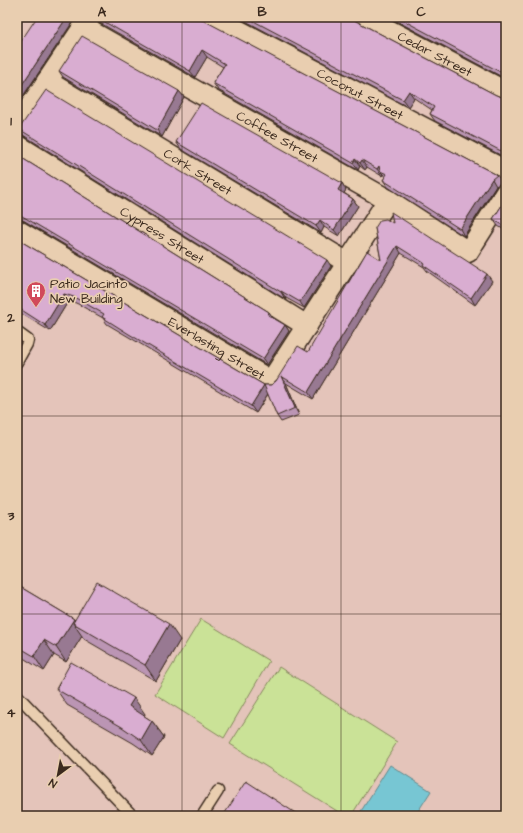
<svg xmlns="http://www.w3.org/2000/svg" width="523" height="833" font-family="'Architects Daughter',sans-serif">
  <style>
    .green { fill: #cae297; stroke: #82865a }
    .water { fill: #77c6d3; stroke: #5f888b }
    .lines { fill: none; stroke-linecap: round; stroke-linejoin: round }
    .lane-casing { stroke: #3b2a1e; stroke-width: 13 }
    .street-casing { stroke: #3b2a1e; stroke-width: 23 }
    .lane { stroke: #e9ceb0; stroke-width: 10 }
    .street { stroke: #e9ceb0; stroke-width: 20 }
    .wall { fill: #bb95b4; stroke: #3b2a1e }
    .shaded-wall { fill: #987992; stroke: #3b2a1e }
    .building { fill: #d9add1; stroke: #3b2a1e }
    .grid { fill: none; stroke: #3b2a1e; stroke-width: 1; stroke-opacity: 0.55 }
    .labels { text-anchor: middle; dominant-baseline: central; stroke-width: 3.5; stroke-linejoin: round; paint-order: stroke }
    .street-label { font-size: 13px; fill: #3b2a1e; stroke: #e9ceb0 }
    .poi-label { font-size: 13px; fill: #3b2a1e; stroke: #e9ceb0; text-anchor: start }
    .neatline { fill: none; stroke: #3b2a1e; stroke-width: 1.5 }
    .grid-label { font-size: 13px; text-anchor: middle; font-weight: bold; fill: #3b2a1e }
  </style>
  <rect width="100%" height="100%" fill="#e4c4ba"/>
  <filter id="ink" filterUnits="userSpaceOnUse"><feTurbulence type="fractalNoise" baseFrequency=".025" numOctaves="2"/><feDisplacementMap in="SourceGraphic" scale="8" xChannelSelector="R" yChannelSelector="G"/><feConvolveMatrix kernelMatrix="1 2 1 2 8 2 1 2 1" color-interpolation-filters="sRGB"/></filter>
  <g filter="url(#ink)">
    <g class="green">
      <polygon points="201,619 269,661 224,738 155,694"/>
      <polygon points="279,667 397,742 351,816 345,816 230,744"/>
    </g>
    <polygon class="water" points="390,765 431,791 415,816 358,816"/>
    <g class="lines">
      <defs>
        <g id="lane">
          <polyline points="17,332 28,340 27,344 17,362"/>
          <polyline points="17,695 133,816"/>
          <polyline points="202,816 218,791"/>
        </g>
        <g id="street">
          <path id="s1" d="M213 17 506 171"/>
          <path id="s2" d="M364 17 506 92"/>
          <path id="s3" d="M83 27 388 200 468 252 506 192"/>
          <path id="s4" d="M47 81 348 263"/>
          <polyline points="17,126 90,17"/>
          <path id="s5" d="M17 145 307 326"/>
          <path id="s6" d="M17 230 271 381 388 200"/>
        </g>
      </defs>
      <use href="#lane" class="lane-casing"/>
      <use href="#street" class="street-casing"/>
      <use href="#lane" class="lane"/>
      <use href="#street" class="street"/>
    </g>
    <g class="wall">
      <polygon points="95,17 202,17 202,20 497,175 502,182 496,186 464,236 388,187 383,180 385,177 383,174 382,176 367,167 365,170 360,166 358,170 218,90 213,83 223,67 207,57 195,77 100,23"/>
      <polygon points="238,17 354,17 354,20 496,95 502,97 506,95 506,158 435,121 430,114 432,110 414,98 408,107"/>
      <polygon points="389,17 506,17 506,79"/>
      <polygon points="59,71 179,91 184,97 162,137 63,77"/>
      <polygon points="19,129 331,266 304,308 286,298 285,299 23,135"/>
      <polygon points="176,142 342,183 346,190 344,193 353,199 358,206 339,236 324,227 321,233 181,149"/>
      <polygon points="17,155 269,312 273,318 285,325 289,331 267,365 23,220 17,219"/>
      <polygon points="506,199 506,231 498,226 493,219"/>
      <polygon points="375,228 492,281 475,305 427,271 424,267 401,253 313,399 286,383 299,415 281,422 277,416 268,394 256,413 134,340 107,324 103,318 78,304 69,300 50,331 17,311 17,239 264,385 271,385 308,352 381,260"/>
      <polygon points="17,585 74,619 75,620 180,640 156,681 84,639 82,636 66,662 54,655 44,671 17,654"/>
      <polygon points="56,689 145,714 144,716 152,721 164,737 152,756 133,743 67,705"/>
    </g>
    <g class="shaded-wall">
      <polygon points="67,17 76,17 17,105 17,92"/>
      <polygon points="202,50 207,57 195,77 190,71"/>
      <polygon points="179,91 184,97 162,137 157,130"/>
      <polygon points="409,91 414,98 408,107 403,100"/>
      <polygon points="506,142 506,158 501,151"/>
      <polygon points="355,159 360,166 358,170 353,163"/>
      <polygon points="362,160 367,167 365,170 360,163"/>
      <polygon points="379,166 380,171 383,174 382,176 377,169"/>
      <polygon points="492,179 496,186 464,236 460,229"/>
      <polygon points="342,183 346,190 342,196 338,190"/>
      <polygon points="353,199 358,206 339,236 334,230"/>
      <polygon points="320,220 324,227 321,233 316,226"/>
      <polygon points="397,246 401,253 313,399 308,392"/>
      <polygon points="327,260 331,266 304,308 300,302"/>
      <polygon points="487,274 492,281 475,305 471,298"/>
      <polygon points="281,291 286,298 285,299 281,292"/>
      <polygon points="64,294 69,300 50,331 45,325"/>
      <polygon points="269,312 274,319 268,315"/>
      <polygon points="285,325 289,331 267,365 263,359"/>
      <polygon points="281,376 286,383 299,415 295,408"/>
      <polygon points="264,385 269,392 256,413 251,406"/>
      <polygon points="74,619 80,627 73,623 82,636 66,662 56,647"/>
      <polygon points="169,624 180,640 156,681 145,665"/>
      <polygon points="44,640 54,655 44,671 34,656"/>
      <polygon points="134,698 145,714 140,723 129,706"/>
      <polygon points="152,721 164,737 152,756 141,740"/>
    </g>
    <g class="building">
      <polygon points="37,17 67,17 17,92 17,47"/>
      <polygon points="96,17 199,17 203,20 497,175 492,179 460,229 383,180 387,174 380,171 379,166 377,169 362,160 360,163 355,159 353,163 213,83 225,64 202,50 190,71"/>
      <polygon points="246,17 350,17 354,20 496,95 502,97 506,95 506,142 501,151 430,114 434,107 409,91 403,100"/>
      <polygon points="397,17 506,17 506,75"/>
      <polygon points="82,36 179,91 157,130 59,71"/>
      <polygon points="46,90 327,260 300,302 281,291 281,292 19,129"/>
      <polygon points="201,103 342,183 338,190 353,199 334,230 320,220 316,226 176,142"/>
      <polygon points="17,155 269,312 268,315 285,325 263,359 17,213"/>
      <polygon points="506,199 506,227 493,219"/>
      <polygon points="391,212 487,274 471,298 423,265 424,263 397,246 308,392 281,376 295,408 277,416 264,385 271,385 276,381 298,346 308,352 367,251 381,260 375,228 380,220 386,219 393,223"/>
      <polygon points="17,239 264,385 251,406 129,334 102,317 104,314 74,297 64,294 45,325 17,307"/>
      <polygon points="97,582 169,624 145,665 73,623"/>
      <polygon points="17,585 74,619 56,647 44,640 34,656 17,646"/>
      <polygon points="71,662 134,698 129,706 152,721 141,740 122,727 56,689"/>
      <polygon points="246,781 300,816 223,816"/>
    </g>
  </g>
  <path class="grid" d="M182 17V816M341 17V816M17 219H506M17 416H506M17 614H506"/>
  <defs>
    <symbol id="building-pin" viewBox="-11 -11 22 30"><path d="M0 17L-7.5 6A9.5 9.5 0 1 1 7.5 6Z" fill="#d1495b" stroke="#e9ceb0"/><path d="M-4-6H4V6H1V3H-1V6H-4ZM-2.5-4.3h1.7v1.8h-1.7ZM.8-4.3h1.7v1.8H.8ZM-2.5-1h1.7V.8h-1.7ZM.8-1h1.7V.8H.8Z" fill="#fff"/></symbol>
  </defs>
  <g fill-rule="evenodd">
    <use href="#building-pin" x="25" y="280" width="22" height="30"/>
  </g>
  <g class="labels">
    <g class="street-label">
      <text stroke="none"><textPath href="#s2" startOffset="80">Cedar Street</textPath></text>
      <text stroke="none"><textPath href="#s1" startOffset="166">Coconut Street</textPath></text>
      <text stroke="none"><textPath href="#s3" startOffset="223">Coffee Street</textPath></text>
      <text stroke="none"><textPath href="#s4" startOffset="176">Cork Street</textPath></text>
      <text stroke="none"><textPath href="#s5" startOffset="171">Cypress Street</textPath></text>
      <text stroke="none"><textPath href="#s6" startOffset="232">Everlasting Street</textPath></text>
    </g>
    <g class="poi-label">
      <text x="50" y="284">Patio Jacinto<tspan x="50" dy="15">New Building</tspan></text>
    </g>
  </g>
  <rect width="523" height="833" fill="none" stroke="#e9ceb0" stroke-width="44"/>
  <g transform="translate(58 775) rotate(212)" stroke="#e9ceb0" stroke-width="3" paint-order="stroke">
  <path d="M0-3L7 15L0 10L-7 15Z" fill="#3b2a1e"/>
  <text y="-6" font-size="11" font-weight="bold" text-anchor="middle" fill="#3b2a1e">N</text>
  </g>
  <rect x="22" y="22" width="479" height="789" class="neatline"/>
  <g class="grid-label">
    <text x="102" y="16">A</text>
    <text x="262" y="16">B</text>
    <text x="421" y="16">C</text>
    <text x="11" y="125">1</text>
    <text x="11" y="322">2</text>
    <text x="11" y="520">3</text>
    <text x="11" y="717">4</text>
  </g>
</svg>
